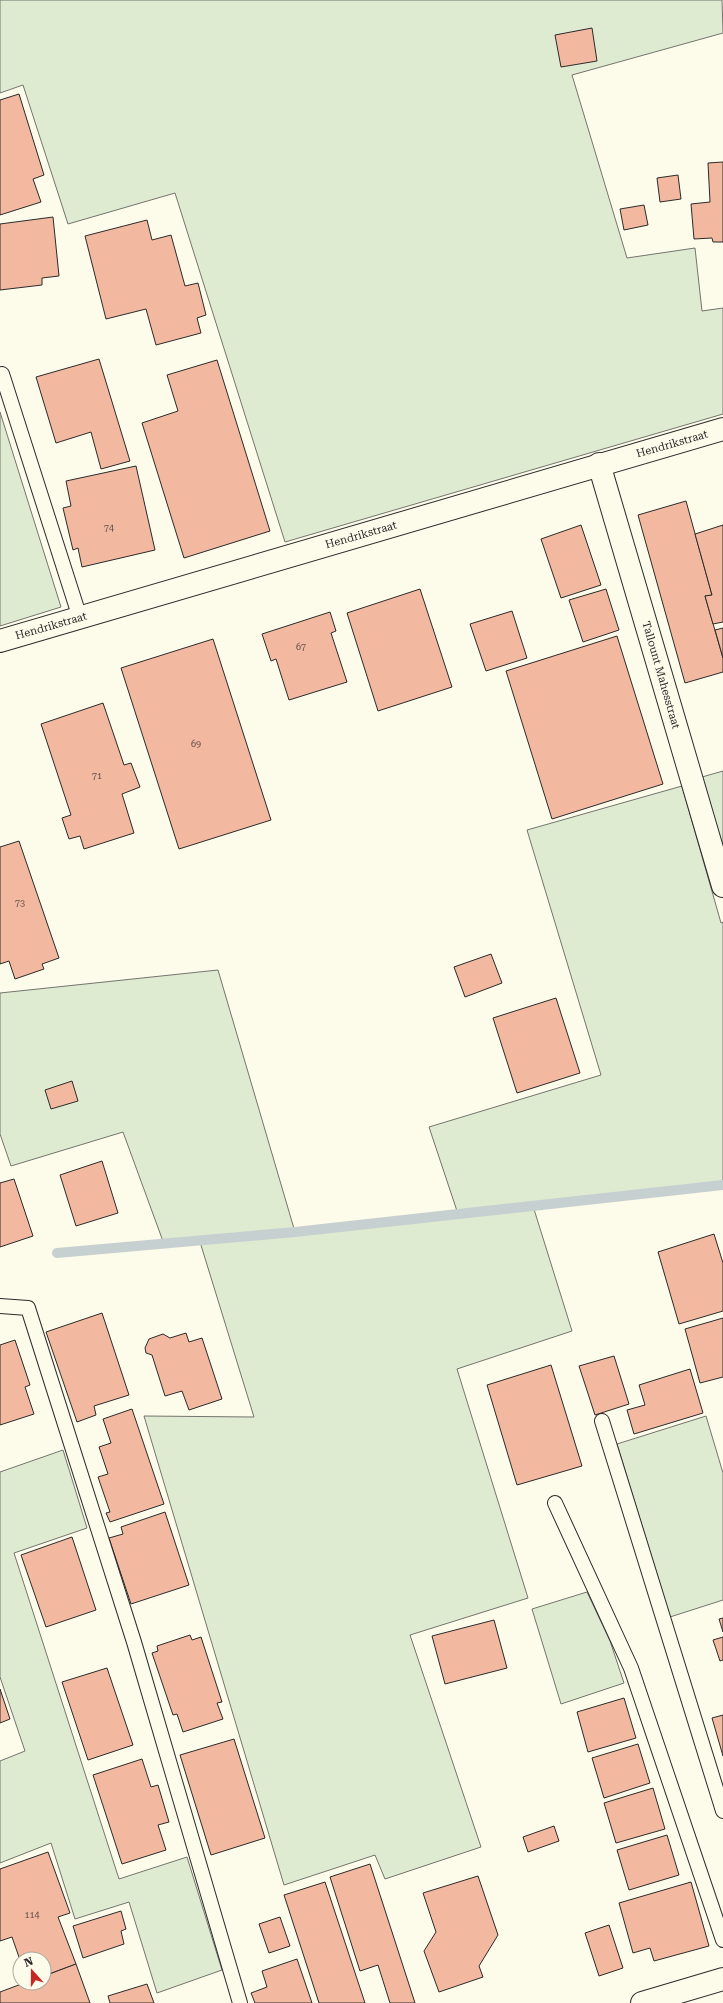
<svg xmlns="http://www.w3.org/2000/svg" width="723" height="2003" font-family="'Roboto Serif',serif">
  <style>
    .green { fill: #deebd1; stroke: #74746e }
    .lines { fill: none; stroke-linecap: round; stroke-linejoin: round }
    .stream { stroke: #c7d0d0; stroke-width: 10 }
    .building { fill: #f2b8a0; stroke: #2b2b2b }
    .service-casing { stroke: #2b2b2b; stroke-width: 16 }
    .minor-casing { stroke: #2b2b2b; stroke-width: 24 }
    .tertiary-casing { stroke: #2b2b2b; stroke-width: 24 }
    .service { stroke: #fdfbea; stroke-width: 14 }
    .minor { stroke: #fdfbea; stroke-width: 22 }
    .tertiary { stroke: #fdfbea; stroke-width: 22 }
    .labels { text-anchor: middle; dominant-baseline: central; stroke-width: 3; stroke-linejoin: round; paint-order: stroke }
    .number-label { font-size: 9px; fill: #5d4e48 }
    .street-label { font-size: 11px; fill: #2b2b2b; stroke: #fdfbea }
  </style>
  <rect width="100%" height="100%" fill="#fdfbea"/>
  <g class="green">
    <polygon points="0,0 722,0 723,33 572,75 627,258 695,248 702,311 723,308 723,414 285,542 175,193 68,224 23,85 0,93"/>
    <polygon points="0,412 61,607 0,626"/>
    <polygon points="723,771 723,853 702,777"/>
    <polygon points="682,786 721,923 723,922 723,1185 533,1206 572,1331 457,1369 528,1598 410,1635 481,1847 385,1879 375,1855 284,1885 144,1416 254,1417 200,1242 164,1244 123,1132 11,1166 0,1134 0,993 218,970 295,1232 458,1214 429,1127 601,1075 527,830"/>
    <polygon points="706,1416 723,1473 723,1600 670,1617 617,1444"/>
    <polygon points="63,1450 87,1528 14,1553 119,1879 187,1857 222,1970 157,1993 129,1902 75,1919 51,1843 0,1863 0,1761 25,1751 0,1677 0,1472"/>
    <polygon points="587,1592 610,1641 624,1683 561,1704 532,1609"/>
  </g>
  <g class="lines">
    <polyline class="stream" points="57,1253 295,1232 723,1185"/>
  </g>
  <g class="building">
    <polygon points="592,28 597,61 561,67 555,35"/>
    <polygon points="19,94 44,175 33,179 41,202 0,215 0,100"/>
    <polygon points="723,162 723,242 713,242 712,238 694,239 691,204 710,202 708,163"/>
    <polygon points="678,175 681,199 660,202 657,178"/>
    <polygon points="644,205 648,225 624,230 620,209"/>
    <polygon points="53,217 59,276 42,278 42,285 0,290 0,224"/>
    <polygon points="147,220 152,240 171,235 185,286 198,283 206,315 197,318 201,333 156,345 146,309 106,319 85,236"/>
    <polygon points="99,359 130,461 101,469 91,432 56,443 36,377"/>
    <polygon points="217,360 270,531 184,558 142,423 178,411 167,375"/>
    <polygon points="136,466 155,550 82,567 78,548 73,550 63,508 71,506 66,481"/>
    <polygon points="686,501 712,595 705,596 723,658 723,672 685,683 638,515"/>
    <polygon points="581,525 601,585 561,598 541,539"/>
    <polygon points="723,525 723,622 713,624 705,596 712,595 695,534"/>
    <polygon points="420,589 452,687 378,711 347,613"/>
    <polygon points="606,589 619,630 583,642 569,600"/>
    <polygon points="512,611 527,658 486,671 470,624"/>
    <polygon points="330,612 336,631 331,633 347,682 289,700 276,659 271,661 262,634"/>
    <polygon points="723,628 723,658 715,630"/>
    <polygon points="617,636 663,784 552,819 506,671"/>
    <polygon points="213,639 271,820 179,849 121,668"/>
    <polygon points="103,703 124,765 131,763 140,787 122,794 134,833 84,849 80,836 69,839 62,818 71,815 41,724"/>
    <polygon points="19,841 59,958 42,964 44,969 15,979 9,961 0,964 0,847"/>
    <polygon points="491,954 502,983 465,997 454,967"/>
    <polygon points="556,998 580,1073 517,1093 493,1018"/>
    <polygon points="72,1081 78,1101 51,1109 45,1090"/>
    <polygon points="102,1161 118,1213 76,1226 60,1175"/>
    <polygon points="14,1179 33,1236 0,1247 0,1183"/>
    <polygon points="714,1234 723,1263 723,1311 679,1324 658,1252"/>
    <polygon points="102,1313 129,1395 94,1406 96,1415 77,1422 46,1332"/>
    <polygon points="723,1318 723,1377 700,1383 685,1329"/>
    <polygon points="186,1333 189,1342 202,1338 222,1399 189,1410 182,1391 165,1396 152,1355 146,1353 145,1348 149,1339 163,1334 170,1338"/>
    <polygon points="15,1340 30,1385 25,1387 34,1414 0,1425 0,1345"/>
    <polygon points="614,1356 629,1404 595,1415 579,1366"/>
    <polygon points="551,1365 582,1466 517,1485 487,1385"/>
    <polygon points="690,1369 703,1413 634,1434 627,1410 645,1405 639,1385"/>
    <polygon points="132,1409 164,1504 110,1522 106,1513 110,1512 98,1477 108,1474 99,1447 111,1443 103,1419"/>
    <polygon points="165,1512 189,1585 131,1604 109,1538 123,1534 121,1527"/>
    <polygon points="72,1537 96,1610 46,1627 21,1555"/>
    <polygon points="723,1618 723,1632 719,1619"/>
    <polygon points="494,1620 507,1668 445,1684 432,1636"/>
    <polygon points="190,1635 192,1640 201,1637 222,1702 217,1703 223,1719 183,1732 177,1714 173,1715 152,1653 158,1651 157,1646"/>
    <polygon points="723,1637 723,1660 720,1661 713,1640"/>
    <polygon points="107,1668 133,1745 88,1760 62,1682"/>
    <polygon points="0,1689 10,1719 0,1723"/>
    <polygon points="624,1698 636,1738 588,1752 577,1712"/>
    <polygon points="723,1715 723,1756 712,1718"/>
    <polygon points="234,1739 265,1838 211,1855 180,1755"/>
    <polygon points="638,1744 650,1783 604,1798 592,1758"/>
    <polygon points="142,1759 151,1787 158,1785 169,1822 158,1825 166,1850 122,1864 93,1775"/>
    <polygon points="653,1788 665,1829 616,1843 604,1803"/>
    <polygon points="554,1826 559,1841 528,1852 523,1837"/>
    <polygon points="667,1835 679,1875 629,1890 617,1850"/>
    <polygon points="48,1852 70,1913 58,1917 76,1964 44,1976 44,1959 20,1960 12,1937 0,1941 0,1869"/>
    <polygon points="370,1864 415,2003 390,2003 378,1965 360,1971 330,1877"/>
    <polygon points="478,1876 498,1935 479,1966 483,1977 439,1992 424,1951 436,1932 423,1893"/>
    <polygon points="325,1882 365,2003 319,2003 284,1895"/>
    <polygon points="691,1882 709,1946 654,1961 650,1948 633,1953 619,1903"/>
    <polygon points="121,1911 126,1929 121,1931 124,1944 83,1958 73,1926"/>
    <polygon points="280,1917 290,1946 269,1953 259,1924"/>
    <polygon points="609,1925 623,1968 599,1976 585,1933"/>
    <polygon points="297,1959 312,2003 255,2003 251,1993 267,1987 262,1971"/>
    <polygon points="76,1964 90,2003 0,2003 0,1992 24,1983 44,1983 44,1976"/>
    <polygon points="147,1984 154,2003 110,2003 108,1996"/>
  </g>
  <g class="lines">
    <defs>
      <g id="service">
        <polyline points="2,374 80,618"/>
        <polyline points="0,1306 28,1308 134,1642 240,2003"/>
        <polyline points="602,1421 723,1811"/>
        <polyline points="555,1503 631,1668 723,1940"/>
      </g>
      <polyline id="minor" points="599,464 723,886"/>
      <g id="tertiary">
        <polyline points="0,641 723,429"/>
        <polyline points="642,2003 723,1979"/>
      </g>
    </defs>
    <use href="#service" class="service-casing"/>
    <use href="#minor" class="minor-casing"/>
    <use href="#tertiary" class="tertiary-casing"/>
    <use href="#service" class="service"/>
    <use href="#minor" class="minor"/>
    <use href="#tertiary" class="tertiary"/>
  </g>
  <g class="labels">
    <g class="number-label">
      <text x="109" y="528">74</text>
      <text x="301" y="647">67</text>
      <text x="196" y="744">69</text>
      <text x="97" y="776">71</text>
      <text x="20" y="903">73</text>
      <text x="32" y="1915">114</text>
    </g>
    <g class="street-label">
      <text transform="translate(672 444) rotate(-16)">Hendrikstraat</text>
      <text transform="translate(361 535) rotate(-16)">Hendrikstraat</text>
      <text transform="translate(51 626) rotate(-16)">Hendrikstraat</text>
      <text transform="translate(661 675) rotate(74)">Tallount Mahesstraat</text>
    </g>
  </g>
  <g transform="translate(32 1971) rotate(339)"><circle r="19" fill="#fdfbea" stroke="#a9a89e"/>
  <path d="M0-3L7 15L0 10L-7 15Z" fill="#c62828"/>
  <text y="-6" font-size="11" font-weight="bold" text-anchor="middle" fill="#2b2b2b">N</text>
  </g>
</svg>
